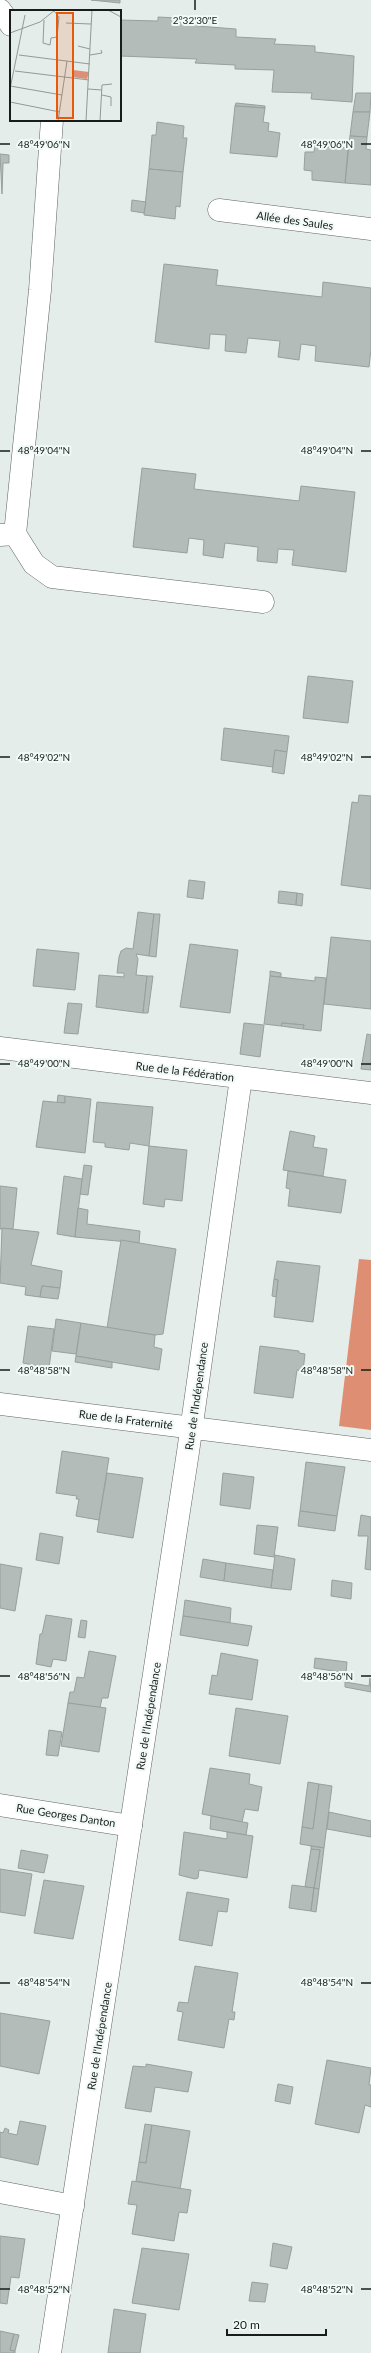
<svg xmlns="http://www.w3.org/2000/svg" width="371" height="2353" font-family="Lato,sans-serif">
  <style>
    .forest { fill: #de8e73 }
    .building { fill: #b3bcb9; stroke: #98a09e }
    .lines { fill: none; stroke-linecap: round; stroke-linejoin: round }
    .minor-casing { stroke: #5d6563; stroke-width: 23 }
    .minor { stroke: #fff; stroke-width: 22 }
    .ticks { fill: none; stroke: #181c1b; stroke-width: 1.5 }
    .labels { text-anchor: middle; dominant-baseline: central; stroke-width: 4; stroke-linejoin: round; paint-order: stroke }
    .street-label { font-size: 11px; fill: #181c1b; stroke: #f1faf7 }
    .inset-road { fill: none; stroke: #929997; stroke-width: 1 }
    .view { fill: #e8590c; fill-opacity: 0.15; stroke: #e8590c; stroke-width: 2 }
    .inset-edge { fill: none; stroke: #181c1b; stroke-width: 2 }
    .ticks-label { font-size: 10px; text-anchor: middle; fill: #181c1b; stroke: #f1faf7; stroke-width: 4; stroke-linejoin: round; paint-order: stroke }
  </style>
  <rect width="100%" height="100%" fill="#e4edea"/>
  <polygon class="forest" points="359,1259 371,1260 371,1430 339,1426"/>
  <g class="building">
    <polygon points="91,0 120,0 120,3"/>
    <polygon points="158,17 197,19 197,26 236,29 236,37 276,39 274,44 315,46 315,52 354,56 352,102 311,99 312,93 272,92 274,70 235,69 235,65 195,63 197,59 120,56 120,20 158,21"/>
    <polygon points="356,93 371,93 370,112 353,112"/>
    <polygon points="236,103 265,106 265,108 235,106"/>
    <polygon points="235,106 265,108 263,122 269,123 268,131 280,133 277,157 230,153"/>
    <polygon points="353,112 370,112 367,137 350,136"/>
    <polygon points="157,122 184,126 183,138 187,138 183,172 149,169 152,135 156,135"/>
    <polygon points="350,136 367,137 366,149 371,150 371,185 345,183"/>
    <polygon points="315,146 348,148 345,183 312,180 312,171 304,170 305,152 314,152"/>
    <polygon points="0,154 9,155 9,163 3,163 2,194"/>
    <polygon points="149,169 183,172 180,207 176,206 175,219 144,215"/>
    <polygon points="132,200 146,202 144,213 131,211"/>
    <polygon points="164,264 218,270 216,285 322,297 323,282 371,288 371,349 369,367 315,361 316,346 301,344 299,360 278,357 280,341 248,338 246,353 225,351 226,335 210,334 209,349 155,342"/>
    <polygon points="142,468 196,474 194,489 299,501 301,486 355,492 346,572 292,565 294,550 278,549 277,563 257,561 258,547 225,543 223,558 203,555 204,540 189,538 187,553 133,547"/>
    <polygon points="308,676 353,681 348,723 303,718"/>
    <polygon points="224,728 289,736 287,752 275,750 273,767 221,760"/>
    <polygon points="275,750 287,752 284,774 272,772"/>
    <polygon points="359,795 371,796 371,889 341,885 352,802 358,803"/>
    <polygon points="189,880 205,882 203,899 187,897"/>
    <polygon points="279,891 297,893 296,905 278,903"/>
    <polygon points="297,893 303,894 302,906 296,905"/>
    <polygon points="138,912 154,914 149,956 136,954 138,959 136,975 147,976 143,1013 96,1007 99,975 124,977 124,973 117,973 119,957 121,951 126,948 133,949"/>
    <polygon points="154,914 160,914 156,957 149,956"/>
    <polygon points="331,937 371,941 371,1009 324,1004"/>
    <polygon points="190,944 238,950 230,1013 180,1007"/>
    <polygon points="37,949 79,953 75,990 33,986"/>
    <polygon points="270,971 281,973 281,977 270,976"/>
    <polygon points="147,976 153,976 148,1013 143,1013"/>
    <polygon points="270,976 315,981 315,977 326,978 321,1031 303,1029 304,1025 282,1023 281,1026 264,1024"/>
    <polygon points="68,1003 82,1004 78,1034 64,1033"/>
    <polygon points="244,1023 264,1025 260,1057 240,1054"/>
    <polygon points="282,1023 304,1025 303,1029 281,1026"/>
    <polygon points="367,1034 371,1035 371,1070 361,1069"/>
    <polygon points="58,1095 65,1096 65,1103 57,1103"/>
    <polygon points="65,1096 91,1099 85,1153 36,1147 43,1101 65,1103"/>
    <polygon points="97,1102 153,1107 149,1146 130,1143 129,1150 105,1147 105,1143 93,1142"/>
    <polygon points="290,1131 315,1136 313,1147 327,1149 323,1176 283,1170"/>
    <polygon points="149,1146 187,1150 182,1201 165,1199 164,1207 143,1204"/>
    <polygon points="84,1165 92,1166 88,1195 80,1194"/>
    <polygon points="288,1171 346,1180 341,1213 288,1206 290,1189 286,1188"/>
    <polygon points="64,1176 82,1179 75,1237 57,1234"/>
    <polygon points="0,1186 17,1188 13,1229 0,1229"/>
    <polygon points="78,1208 88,1210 87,1224 140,1231 139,1243 75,1237"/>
    <polygon points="2,1228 39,1232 31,1265 62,1271 60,1288 42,1286 40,1297 25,1295 26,1287 0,1283"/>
    <polygon points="121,1240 176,1249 163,1334 155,1335 107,1328"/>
    <polygon points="277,1261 320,1266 313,1322 274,1317 278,1280 274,1279"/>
    <polygon points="274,1279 278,1280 276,1297 272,1296"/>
    <polygon points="42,1286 60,1288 58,1299 40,1297"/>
    <polygon points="56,1319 81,1323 76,1354 52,1351"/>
    <polygon points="81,1323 155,1335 154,1347 162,1349 159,1370 76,1356"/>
    <polygon points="28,1326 54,1329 49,1368 23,1363"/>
    <polygon points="260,1346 299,1351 299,1353 305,1354 303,1371 297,1370 293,1398 254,1393"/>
    <polygon points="76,1356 112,1362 112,1368 75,1362"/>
    <polygon points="62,1451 109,1458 99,1520 76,1516 79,1499 76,1499 77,1496 56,1493"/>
    <polygon points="306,1462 345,1467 337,1516 300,1511"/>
    <polygon points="107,1473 143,1478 133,1538 97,1532"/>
    <polygon points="223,1473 254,1477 250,1509 220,1505"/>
    <polygon points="300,1511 337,1516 335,1531 298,1526"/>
    <polygon points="361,1515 371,1517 371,1570 365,1569 368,1536 358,1536"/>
    <polygon points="257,1525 278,1527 274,1557 254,1554"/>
    <polygon points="40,1533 63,1537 59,1564 36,1560"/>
    <polygon points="275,1555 295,1559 291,1590 271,1588"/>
    <polygon points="203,1559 226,1563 224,1581 200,1577"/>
    <polygon points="226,1563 273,1570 271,1588 224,1581"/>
    <polygon points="0,1564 22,1568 15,1611 0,1608"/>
    <polygon points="332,1580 352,1583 351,1599 331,1596"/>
    <polygon points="185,1600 231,1608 230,1623 183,1616"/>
    <polygon points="46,1615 72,1619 66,1661 53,1659 51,1667 36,1664 40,1634 42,1634"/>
    <polygon points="183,1616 252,1626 248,1646 180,1635"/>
    <polygon points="81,1620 87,1621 85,1638 78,1637"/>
    <polygon points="89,1651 116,1656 108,1698 102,1698 100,1708 68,1703 70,1692 74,1692 77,1677 84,1678"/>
    <polygon points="221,1653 258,1660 252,1700 209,1694 212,1675 217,1676"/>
    <polygon points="315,1658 347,1662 346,1673 314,1668"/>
    <polygon points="370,1678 371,1692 345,1687 345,1682 369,1686"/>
    <polygon points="68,1703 106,1708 99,1752 61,1746"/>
    <polygon points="236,1708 288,1716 280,1764 229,1756"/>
    <polygon points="49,1730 62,1732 58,1756 46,1755"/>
    <polygon points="210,1768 250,1774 249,1784 262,1787 258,1811 245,1809 242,1822 202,1814"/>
    <polygon points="308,1782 319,1784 313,1829 302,1827"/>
    <polygon points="319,1784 332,1786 324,1848 300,1844 302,1827 313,1829"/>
    <polygon points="329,1812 371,1821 371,1837 327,1829"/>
    <polygon points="211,1816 248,1823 246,1835 210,1829"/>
    <polygon points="184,1832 227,1839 227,1832 253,1836 247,1878 199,1870 198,1878 195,1879 179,1875"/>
    <polygon points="311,1846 324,1848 319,1889 314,1888 320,1850 311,1849"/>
    <polygon points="311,1849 320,1850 314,1888 305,1887"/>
    <polygon points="21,1850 48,1855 44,1873 18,1868"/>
    <polygon points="0,1869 32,1874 25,1916 0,1912"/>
    <polygon points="44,1880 84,1886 73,1939 34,1933"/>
    <polygon points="292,1885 314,1888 311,1911 289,1908"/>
    <polygon points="314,1888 319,1889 316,1912 311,1911"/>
    <polygon points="187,1892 229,1899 227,1912 218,1911 212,1946 179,1940"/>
    <polygon points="195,1966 238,1973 232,2012 235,2012 234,2020 229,2019 224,2048 178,2040 183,2012 177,2011 179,2002 188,2003"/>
    <polygon points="0,2013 50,2021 39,2074 0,2066"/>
    <polygon points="327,2060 371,2068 369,2085 371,2085 371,2107 365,2105 359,2133 315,2124"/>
    <polygon points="146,2064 192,2072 188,2092 155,2087 151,2112 125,2108 133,2066 146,2067"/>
    <polygon points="278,2084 293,2087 290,2104 275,2101"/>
    <polygon points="20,2121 46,2126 38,2165 0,2157 0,2132 3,2133 5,2128 9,2130 8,2133 17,2135"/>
    <polygon points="145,2124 152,2125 146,2163 139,2162"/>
    <polygon points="152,2125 190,2131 180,2189 136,2181 139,2162 146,2163"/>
    <polygon points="132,2181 191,2190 187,2213 179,2212 174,2241 132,2234 137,2205 128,2204"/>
    <polygon points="0,2236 25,2239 19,2278 11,2277 7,2304 0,2303"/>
    <polygon points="273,2243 292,2247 287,2269 270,2266"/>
    <polygon points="142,2248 189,2254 179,2310 132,2303"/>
    <polygon points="252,2282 268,2284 265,2302 249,2301"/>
    <polygon points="114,2309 146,2314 140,2353 108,2353"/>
    <polygon points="0,2331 14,2334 10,2350 15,2351 15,2353 0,2353"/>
    <polygon points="14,2334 19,2335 15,2351 10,2350"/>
  </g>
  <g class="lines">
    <defs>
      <g id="minor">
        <polyline points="0,10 11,25"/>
        <polyline points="219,210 371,229"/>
        <polyline points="15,534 34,564 52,577 263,602"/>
        <polyline points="0,535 15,534 40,290 52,120"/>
        <polyline points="0,1048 371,1093"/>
        <polyline points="0,1404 371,1450"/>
        <polyline points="0,1805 131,1826"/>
        <polyline points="0,2192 73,2206"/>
        <polyline points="50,2353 188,1452 241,1078"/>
      </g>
    </defs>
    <use href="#minor" class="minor-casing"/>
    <use href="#minor" class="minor"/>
  </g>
  <path class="ticks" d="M195 0V10M0 144H10M361 144H371M0 451H10M361 451H371M0 757H10M361 757H371M0 1064H10M361 1064H371M0 1370H10M361 1370H371M0 1676H10M361 1676H371M0 1983H10M361 1983H371M0 2289H10M361 2289H371"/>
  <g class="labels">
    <g class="street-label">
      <text transform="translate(295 220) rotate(8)">Allée des Saules</text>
      <text transform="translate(185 1071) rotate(7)">Rue de la Fédération</text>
      <text transform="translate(196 1396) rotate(-82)">Rue de l'Indépendance</text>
      <text transform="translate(126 1419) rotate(7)">Rue de la Fraternité</text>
      <text transform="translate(148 1716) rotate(-81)">Rue de l'Indépendance</text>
      <text transform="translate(66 1815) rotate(9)">Rue Georges Danton</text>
      <text transform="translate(99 2036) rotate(-81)">Rue de l'Indépendance</text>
    </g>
  </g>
  <g transform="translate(10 10)">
    <rect width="111" height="111" fill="#e4edea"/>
    <path d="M63 60 79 62 77 69 62 67Z" fill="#de8e73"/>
    <path class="inset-road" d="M98 0 111 7M34 10 33 33 40 35 41 28 47 27 49 7 44 1M56 13 81 14M0 23 30 12 45 0M68 36 80 39M9 45 80 54M80 45 92 43 91 40M5 61 79 70M0 76 52 85M0 79 15 5M78 79 92 80M92 85 101 87V96M0 92 50 102M48 111 57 51M76 111 82 0M90 111 92 75 102 74"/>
    <path class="view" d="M47 3H63V108H47Z"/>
    <rect width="111" height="111" class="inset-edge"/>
  </g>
  <g class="ticks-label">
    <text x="195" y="24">2°32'30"E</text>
    <text x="44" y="148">48°49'06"N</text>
    <text x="327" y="148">48°49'06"N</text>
    <text x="44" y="454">48°49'04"N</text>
    <text x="327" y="454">48°49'04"N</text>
    <text x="44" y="761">48°49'02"N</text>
    <text x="327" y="761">48°49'02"N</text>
    <text x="44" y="1067">48°49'00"N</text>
    <text x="327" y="1067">48°49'00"N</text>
    <text x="44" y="1374">48°48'58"N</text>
    <text x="327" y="1374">48°48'58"N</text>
    <text x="44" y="1680">48°48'56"N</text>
    <text x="327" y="1680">48°48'56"N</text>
    <text x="44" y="1986">48°48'54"N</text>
    <text x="327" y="1986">48°48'54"N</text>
    <text x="44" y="2293">48°48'52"N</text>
    <text x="327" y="2293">48°48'52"N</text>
  </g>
  <path d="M227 2329v6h99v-6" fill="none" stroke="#181c1b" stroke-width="2"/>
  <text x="233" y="2329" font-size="12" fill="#181c1b" stroke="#f1faf7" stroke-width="3" paint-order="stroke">20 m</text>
</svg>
